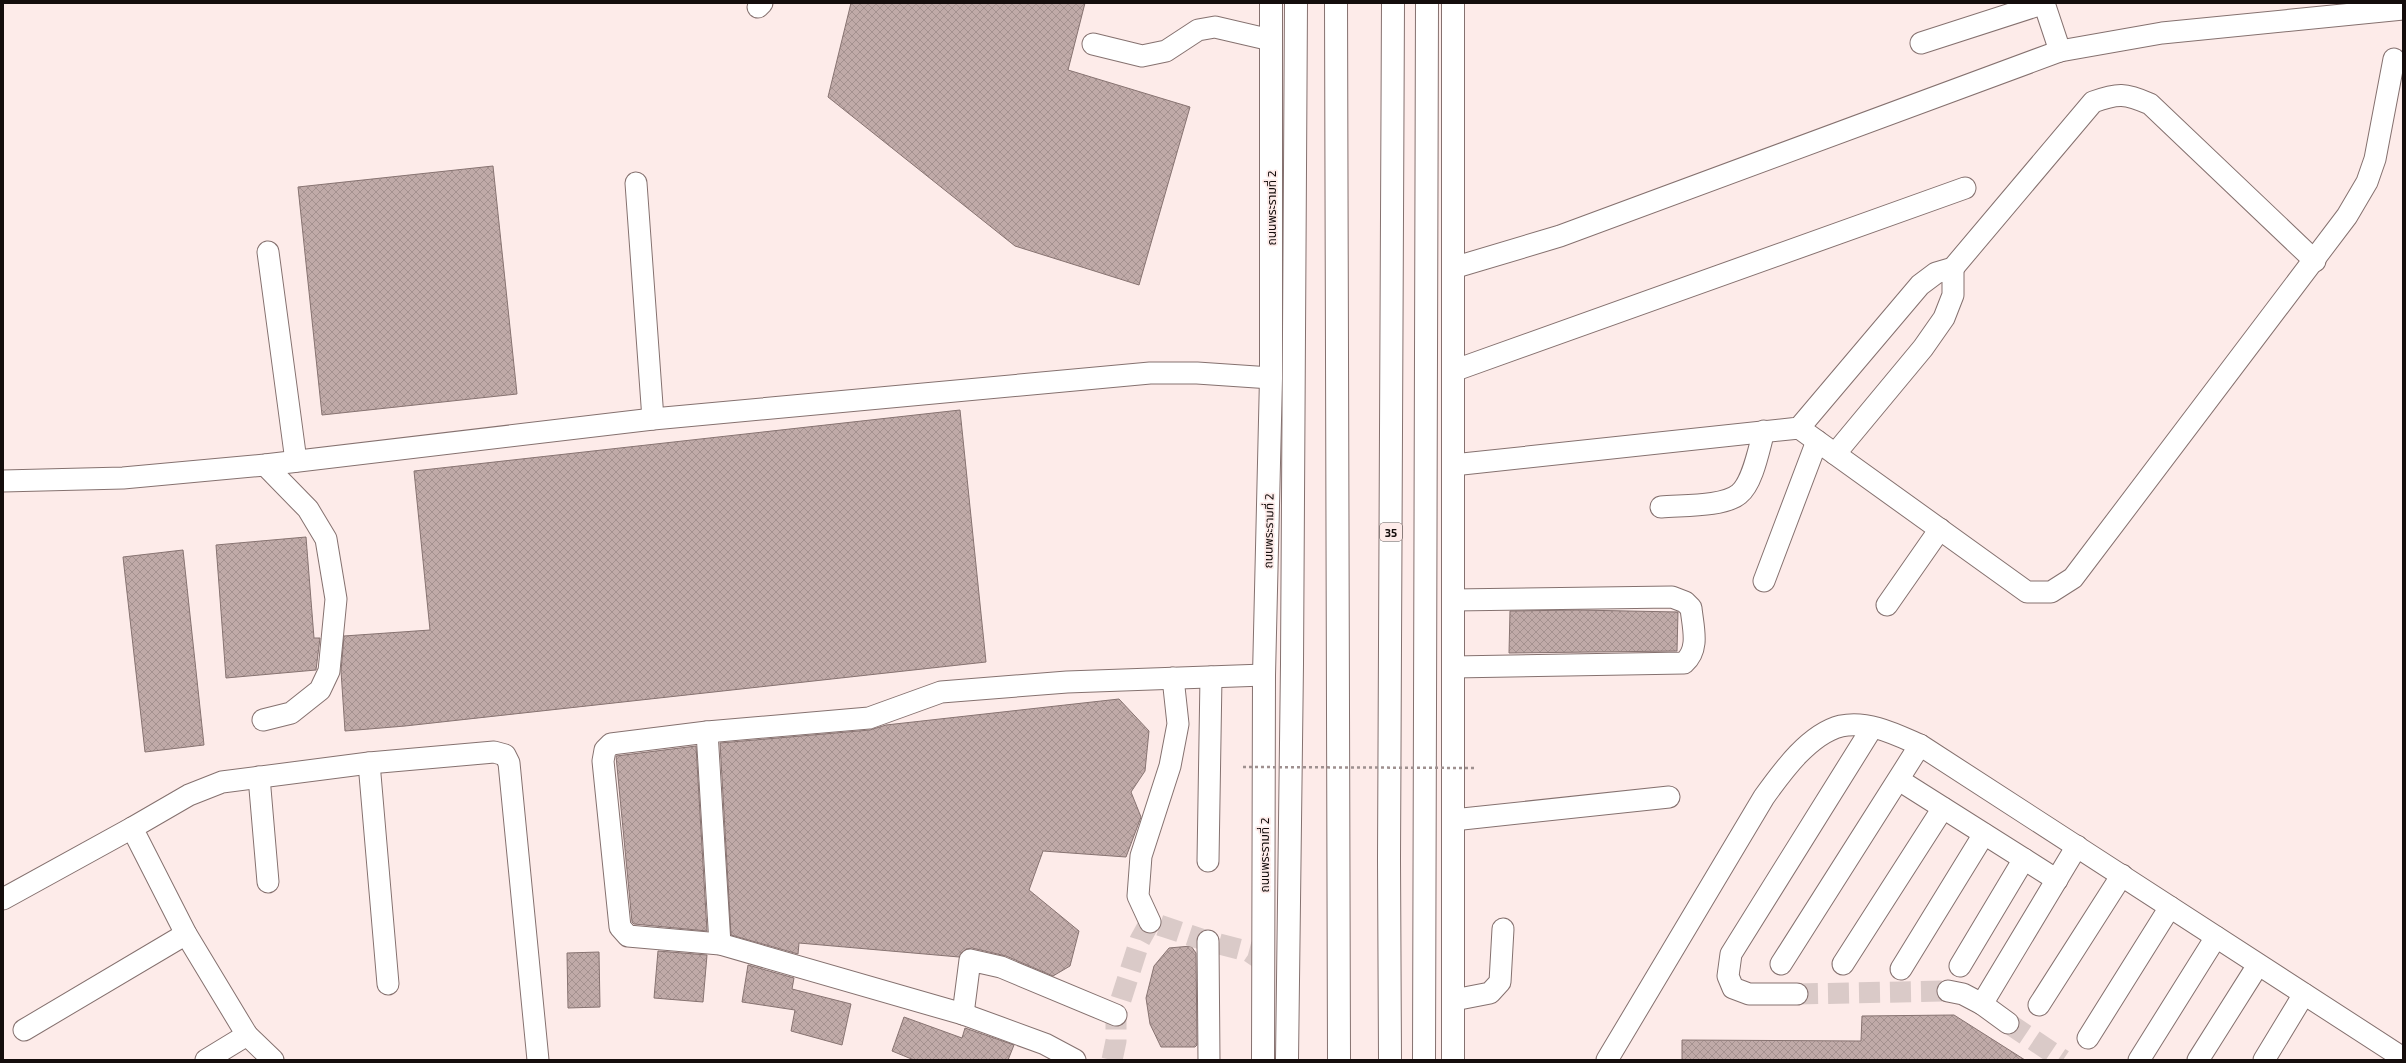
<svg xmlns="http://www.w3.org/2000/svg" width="2406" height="1063" font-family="'Exo 2','Noto Sans Thai',sans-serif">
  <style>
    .building { fill: url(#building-cross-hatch); stroke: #877371 }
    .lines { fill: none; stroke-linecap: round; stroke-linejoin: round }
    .minor-tunnel { stroke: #dacac8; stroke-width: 21; stroke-dasharray: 21 10; stroke-linecap: butt }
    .minor-casing { stroke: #85716f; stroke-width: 23 }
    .major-casing { stroke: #85716f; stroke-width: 24 }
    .highway-casing { stroke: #85716f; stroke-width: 24 }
    .minor { stroke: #fff; stroke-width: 21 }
    .major { stroke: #fff; stroke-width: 22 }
    .highway { stroke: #fff; stroke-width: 22 }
    .path-bridge { stroke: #9e908f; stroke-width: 2.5; stroke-dasharray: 3 3; stroke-linecap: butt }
    .labels { text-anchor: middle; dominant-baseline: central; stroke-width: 3.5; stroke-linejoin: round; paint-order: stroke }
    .shield { fill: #fdebe9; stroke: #5a504e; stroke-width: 1 }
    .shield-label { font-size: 11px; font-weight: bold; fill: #140d0c }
    .street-label { font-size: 12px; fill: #140d0c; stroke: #fdebe9 }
  </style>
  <defs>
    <pattern id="building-cross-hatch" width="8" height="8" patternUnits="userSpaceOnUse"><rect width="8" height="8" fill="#c0aaa8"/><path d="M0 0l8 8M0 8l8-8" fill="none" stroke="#a4918f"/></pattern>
  </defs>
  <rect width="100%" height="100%" fill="#fdebe9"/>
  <g class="building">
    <polygon points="851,3 1085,3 1068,70 1190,107 1139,285 1015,246 828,97"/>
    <polygon points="493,166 517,394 322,415 298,187"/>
    <polygon points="960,410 986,662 405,726 345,731 341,671 344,636 430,630 414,471"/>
    <polygon points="306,537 314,638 320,638 316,670 226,678 216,545"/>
    <polygon points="183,550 204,745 145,752 123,557"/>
    <polygon points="1578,610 1678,612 1677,651 1509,653 1510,611"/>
    <polygon points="1119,699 1149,731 1145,771 1131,792 1141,817 1126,857 1043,851 1029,890 1079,931 1070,966 1053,976 1006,956 972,948 966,949 959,957 799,943 798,954 731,935 720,743 870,730 886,725"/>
    <polygon points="696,746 707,931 634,924 632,922 616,756"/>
    <polygon points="1191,946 1196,953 1197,1045 1195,1047 1161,1047 1150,1024 1146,998 1154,966 1169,948"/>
    <polygon points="658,951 707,955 703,1002 654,998"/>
    <polygon points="599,952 600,1007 568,1008 567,953"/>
    <polygon points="748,965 794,978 792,989 851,1004 842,1045 791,1031 795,1010 742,1002"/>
    <polygon points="1954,1015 2025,1060 1682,1060 1682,1040 1861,1041 1862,1016"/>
    <polygon points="904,1017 962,1038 965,1028 1014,1045 1008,1060 914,1060 892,1051"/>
  </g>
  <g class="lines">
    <g class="minor-tunnel">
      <polyline points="1797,994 1948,991"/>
      <polyline points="2008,1023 2063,1060"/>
      <polyline points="1112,1060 1116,1041 1116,1015 1140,940 1150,922 1204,940 1250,952 1263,961"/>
    </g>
    <defs>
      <g id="minor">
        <polyline points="2044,3 2060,51"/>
        <polyline points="758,7 762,3"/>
        <polyline points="1921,43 2042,4"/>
        <polyline points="1093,44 1142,56 1166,51 1198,30 1215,27 1271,40"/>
        <polyline points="636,183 653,419"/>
        <polyline points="268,252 296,461"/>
        <polyline points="1453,268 1560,236 2060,51 2162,33 2403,9"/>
        <polyline points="1453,371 1965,188"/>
        <polyline points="1799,428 2027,592 2051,592 2073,578 2347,216 2367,182 2375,159 2394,59"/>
        <polyline points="1835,454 1923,348 1944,318 1953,295 1953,268"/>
        <path d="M1453 465 1799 428 1920 285 1936 273 1953 268 2093 102C2118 93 2125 93 2150 104L2315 261"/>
        <polyline points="3,481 123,478 265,465 653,419 1150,373 1197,373 1271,378"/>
        <path d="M1661 507C1681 505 1724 507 1739 494 1753 483 1759 448 1764 431"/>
        <polyline points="1764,581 1817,441"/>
        <polyline points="1887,605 1940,529"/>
        <path d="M1453 667 1684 663C1700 649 1693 628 1691 608L1685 602 1672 597 1453 600"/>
        <polyline points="263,720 291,713 320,690 329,671 336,599 326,539 308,509 265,465"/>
        <polyline points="707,732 720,944"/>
        <polyline points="369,763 388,984"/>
        <polyline points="259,777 268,882"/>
        <polyline points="1899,780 2057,880"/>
        <polyline points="1453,820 1669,797"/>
        <polyline points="1208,861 1211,677"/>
        <polyline points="3,899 132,828"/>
        <polyline points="1150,922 1138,896 1141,856 1170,766 1178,724 1173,678"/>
        <polyline points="1208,941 1209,1060"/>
        <polyline points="1781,964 1920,745"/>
        <polyline points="1843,964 1943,808"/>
        <polyline points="1960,966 2024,859"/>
        <polyline points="1901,969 1984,834"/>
        <polyline points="1948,991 1963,994 1982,1004"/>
        <polyline points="1797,994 1749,994 1733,988 1728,976 1731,954 1872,728"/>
        <polyline points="1454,1000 1490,993 1500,982 1503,929"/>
        <polyline points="2039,1005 2122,875"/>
        <polyline points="963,1014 970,960 1001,967 1116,1015"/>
        <polyline points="2008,1023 1982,1004 2077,846"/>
        <polyline points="24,1030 186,934"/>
        <polyline points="2088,1038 2170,907"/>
        <polyline points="206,1060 247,1035"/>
        <polyline points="273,1060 247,1035 186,934 132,828 189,795 222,782 369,763 494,752 505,755 509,763 538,1060"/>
        <polyline points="1075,1060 1045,1044 963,1014 720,944 628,936 620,927 603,761 605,750 611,744 707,732 869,718 941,692 1067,682 1264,675"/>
        <path d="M1607 1060 1764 797C1782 772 1809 734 1841 726 1868 720 1897 735 1920 745L2403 1058"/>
        <polyline points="2139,1060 2216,937"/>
        <polyline points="2198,1060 2258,965"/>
        <polyline points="2264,1060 2304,994"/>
      </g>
      <g id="major">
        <polyline points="1453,3 1453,1060"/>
        <polyline points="1263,1060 1264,675 1271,378 1271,3"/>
        <polyline points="1287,1060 1292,664 1296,3"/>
        <polyline points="1424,1060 1427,3"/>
      </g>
      <g id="highway">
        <polyline points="1336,3 1339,1060"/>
        <polyline points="1390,1060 1389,860 1393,3"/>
      </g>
    </defs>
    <use href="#minor" class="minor-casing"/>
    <use href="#major" class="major-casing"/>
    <use href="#highway" class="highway-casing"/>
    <use href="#minor" class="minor"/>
    <use href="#major" class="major"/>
    <use href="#highway" class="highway"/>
    <polyline class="path-bridge" points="1243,767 1474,768"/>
  </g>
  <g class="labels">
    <rect class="shield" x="1380" y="523" width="22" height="18" rx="3"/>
    <g class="shield-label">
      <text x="1391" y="532">35</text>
    </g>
    <g class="street-label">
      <text transform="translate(1271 208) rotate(-90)">ถนนพระรามที่ 2</text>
      <text transform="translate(1268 531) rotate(-89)">ถนนพระรามที่ 2</text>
      <text transform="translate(1264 855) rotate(-90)">ถนนพระรามที่ 2</text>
    </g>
  </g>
  <rect width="2406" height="1063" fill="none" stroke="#140d0c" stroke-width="8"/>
</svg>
